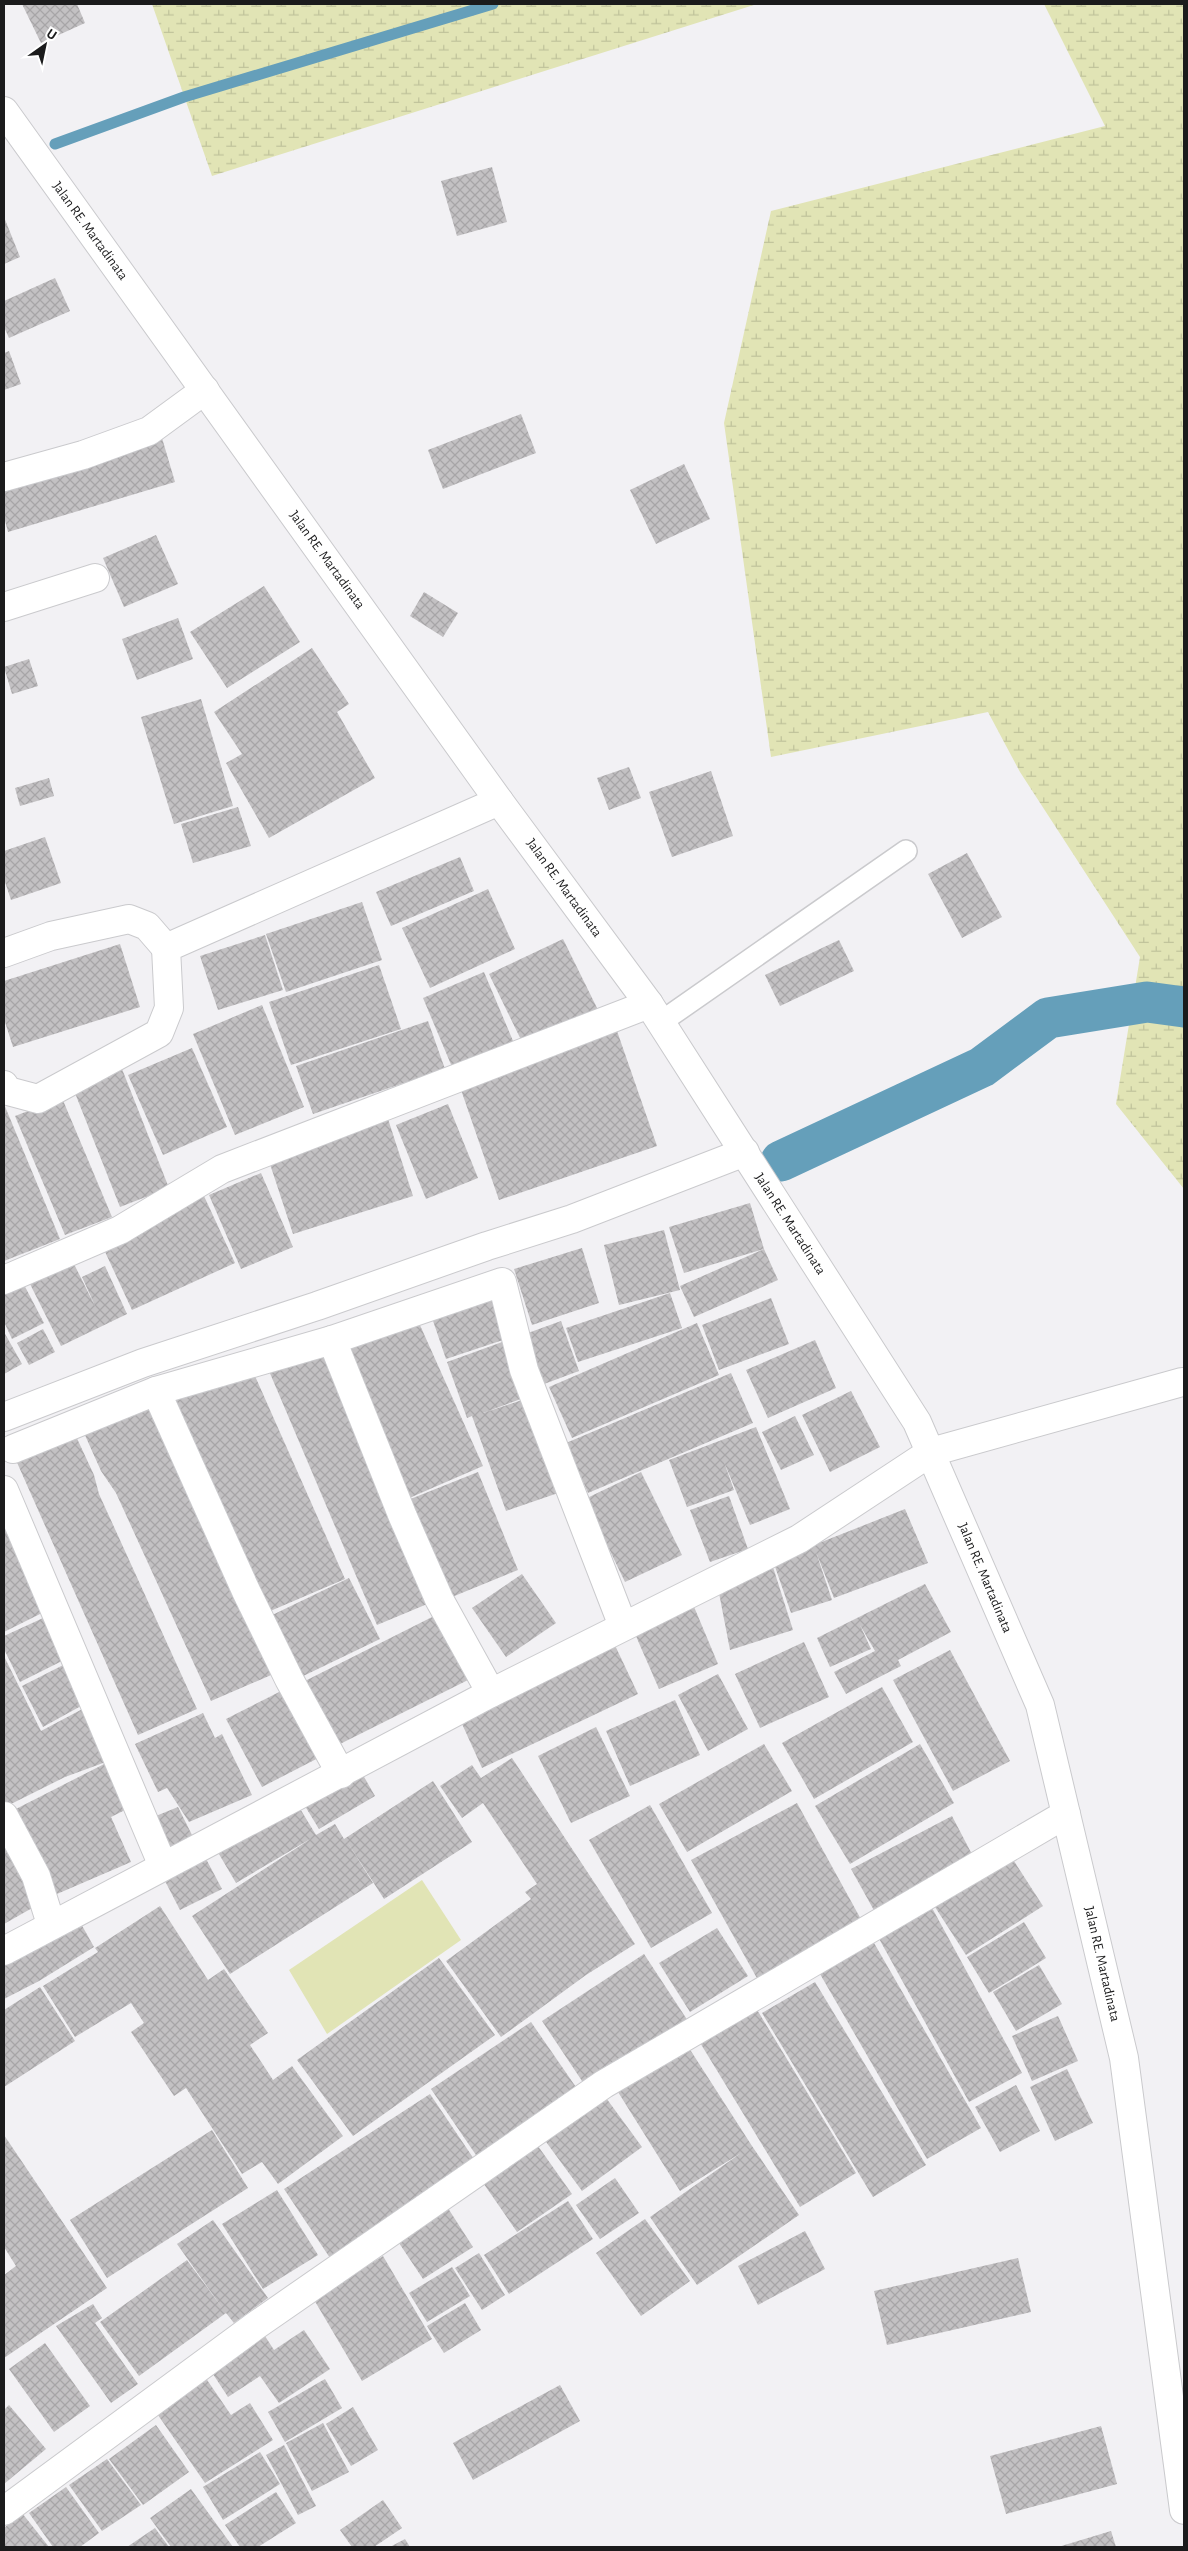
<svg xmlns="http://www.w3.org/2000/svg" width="1188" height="2551" font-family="'Alegreya Sans',sans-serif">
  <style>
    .grass { fill: #e1e4b5 }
    .wetland { fill: url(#wetland-marsh) }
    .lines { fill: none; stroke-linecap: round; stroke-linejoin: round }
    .stream { stroke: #659fba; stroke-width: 11 }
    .canal { stroke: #659fba; stroke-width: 41 }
    .building { fill: url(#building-cross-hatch) }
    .service-casing { stroke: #cacacd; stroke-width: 24 }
    .minor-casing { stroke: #cacacd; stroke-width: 30 }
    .secondary-casing { stroke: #cacacd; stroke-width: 30 }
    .service { stroke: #fff; stroke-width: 21 }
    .minor { stroke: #fff; stroke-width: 28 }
    .secondary { stroke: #fff; stroke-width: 28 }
    .labels { text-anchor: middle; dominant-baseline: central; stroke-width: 4; stroke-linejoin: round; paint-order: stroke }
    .street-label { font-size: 14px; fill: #1b1b1c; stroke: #fff }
  </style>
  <defs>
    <pattern id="wetland-marsh" width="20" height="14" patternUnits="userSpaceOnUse" patternTransform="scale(1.25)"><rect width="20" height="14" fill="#e1e4b5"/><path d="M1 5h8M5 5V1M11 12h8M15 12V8" fill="none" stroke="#c0c39b"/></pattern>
    <pattern id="building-cross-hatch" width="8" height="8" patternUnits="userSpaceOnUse" patternTransform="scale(1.25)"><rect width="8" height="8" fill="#c3c1c3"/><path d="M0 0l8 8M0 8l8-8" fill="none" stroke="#a7a5a7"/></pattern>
  </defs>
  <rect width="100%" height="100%" fill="#f2f1f4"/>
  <polygon class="grass" points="422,1880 461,1940 327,2034 289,1970"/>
  <g class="wetland">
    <polygon points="152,4 757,4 212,176"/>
    <polygon points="1044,4 1184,4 1184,1189 1116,1104 1140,957 1020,772 988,712 771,757 724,423 771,211 1105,126"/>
  </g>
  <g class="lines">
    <polyline class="stream" points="55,144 184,97 493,4"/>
    <polyline class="canal" points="781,1161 982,1067 1048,1018 1147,1002 1184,1007"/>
  </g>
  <g class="building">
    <polygon points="22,4 77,4 85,23 41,43"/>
    <polygon points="492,167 507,222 457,236 441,181"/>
    <polygon points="4,217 20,257 4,264"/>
    <polygon points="55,278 70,311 9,338 4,327 4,301"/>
    <polygon points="9,351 21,384 4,390 4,353"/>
    <polygon points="521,414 536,453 443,489 428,450"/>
    <polygon points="162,438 175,482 8,532 4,517 4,485"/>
    <polygon points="684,464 710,519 656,544 630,490"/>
    <polygon points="156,535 178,584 124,607 103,558"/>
    <polygon points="264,586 300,642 227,688 190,632"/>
    <polygon points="424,592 458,613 443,637 410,616"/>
    <polygon points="178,618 193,659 137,680 122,639"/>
    <polygon points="312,648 349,704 337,712 375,778 269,838 226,763 242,754 214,712"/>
    <polygon points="29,659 38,686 12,694 4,667"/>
    <polygon points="201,699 233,806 174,824 141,717"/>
    <polygon points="629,767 641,798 609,810 597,778"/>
    <polygon points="711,771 733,836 672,857 649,792"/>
    <polygon points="49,778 54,796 20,806 15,788"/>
    <polygon points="238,807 251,846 193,863 181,824"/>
    <polygon points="45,837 61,883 11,900 4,879 4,851"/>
    <polygon points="967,853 1002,917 962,938 928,874"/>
    <polygon points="460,857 474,891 391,926 376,892"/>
    <polygon points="488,889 515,949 430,988 402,928"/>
    <polygon points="362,902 382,960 286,992 266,934"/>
    <polygon points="265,935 283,990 218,1010 200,956"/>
    <polygon points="563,939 598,1010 524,1046 489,974"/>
    <polygon points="839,940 854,971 780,1006 765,975"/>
    <polygon points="120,944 140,1007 13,1047 4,1019 4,981"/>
    <polygon points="379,965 401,1029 291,1065 269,1002"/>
    <polygon points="484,972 516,1048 455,1074 423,998"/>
    <polygon points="262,1005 304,1107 235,1135 193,1034"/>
    <polygon points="428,1021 445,1069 313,1114 296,1066"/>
    <polygon points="617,1031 657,1146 499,1200 459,1084"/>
    <polygon points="192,1048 227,1127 163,1155 128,1075"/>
    <polygon points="122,1069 169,1188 120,1207 73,1088"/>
    <polygon points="62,1098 112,1217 65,1235 15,1116"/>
    <polygon points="4,1104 60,1239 4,1261"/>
    <polygon points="448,1104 478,1178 426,1199 396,1125"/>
    <polygon points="388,1119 413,1196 293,1234 268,1158"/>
    <polygon points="261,1173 293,1247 241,1269 209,1195"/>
    <polygon points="204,1196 235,1263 132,1310 101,1243"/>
    <polygon points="750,1203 764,1249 778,1280 694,1317 680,1286 764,1249 684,1273 669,1227"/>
    <polygon points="664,1230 680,1290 619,1305 604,1245"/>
    <polygon points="582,1248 599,1303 532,1325 514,1269"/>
    <polygon points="72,1260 96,1308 82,1277 105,1266 127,1314 61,1346 29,1282"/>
    <polygon points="21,1279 44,1323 12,1339 4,1322 4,1288"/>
    <polygon points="489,1289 506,1339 446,1359 429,1309"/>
    <polygon points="670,1293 682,1328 578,1362 566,1328"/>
    <polygon points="771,1298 789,1344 719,1370 702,1325"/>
    <polygon points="415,1314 483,1466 407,1499 340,1347"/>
    <polygon points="561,1321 579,1371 536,1387 517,1337"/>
    <polygon points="697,1323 719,1375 572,1438 549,1387"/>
    <polygon points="43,1329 55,1352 29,1365 17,1343"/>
    <polygon points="4,1332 22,1364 4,1374"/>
    <polygon points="815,1340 836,1388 768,1418 746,1370"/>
    <polygon points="505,1341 526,1397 483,1413 528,1398 561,1492 506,1511 472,1416 467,1418 447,1362"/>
    <polygon points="324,1348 432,1602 377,1625 269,1371"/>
    <polygon points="251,1367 345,1579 268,1612 174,1400"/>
    <polygon points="731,1373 753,1423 588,1493 566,1443"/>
    <polygon points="851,1391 880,1447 830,1472 802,1415"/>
    <polygon points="150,1403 278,1672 211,1701 116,1493 101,1471 84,1433"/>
    <polygon points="795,1416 814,1455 781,1470 762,1432"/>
    <polygon points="756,1427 790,1509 750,1525 724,1462 734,1490 687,1507 669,1460"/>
    <polygon points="74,1432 94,1475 99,1494 197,1709 138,1735 15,1458"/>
    <polygon points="478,1472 518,1570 447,1599 408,1500"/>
    <polygon points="641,1472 682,1555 625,1582 585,1499"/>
    <polygon points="729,1496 748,1549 710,1562 690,1510"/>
    <polygon points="905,1509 928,1563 834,1598 816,1552 832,1600 791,1613 772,1558 814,1545"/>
    <polygon points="4,1510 52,1608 4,1632"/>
    <polygon points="772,1564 793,1630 730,1650 719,1593"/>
    <polygon points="522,1574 556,1623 506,1657 472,1608"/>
    <polygon points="349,1578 380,1639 297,1679 266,1618"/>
    <polygon points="925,1584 951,1632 898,1660 901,1666 846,1694 834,1672 875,1651 860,1625 871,1649 830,1667 817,1638"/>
    <polygon points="692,1602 718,1664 659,1689 632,1627"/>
    <polygon points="444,1611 478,1675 334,1747 301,1683"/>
    <polygon points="54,1613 72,1656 20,1682 4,1649 4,1636"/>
    <polygon points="612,1639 638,1694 482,1768 458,1715"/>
    <polygon points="804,1642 829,1697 760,1728 735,1674"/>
    <polygon points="950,1650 1010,1761 953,1791 893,1680"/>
    <polygon points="4,1656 41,1731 90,1705 137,1804 111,1817 131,1862 50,1897 10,1812 114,1759 65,1777 5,1807"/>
    <polygon points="73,1660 90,1701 43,1727 22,1686"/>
    <polygon points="718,1674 748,1729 708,1751 678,1695"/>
    <polygon points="291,1686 328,1753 262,1787 226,1719"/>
    <polygon points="882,1687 913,1742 814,1799 782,1743"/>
    <polygon points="675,1700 700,1755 630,1786 606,1731"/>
    <polygon points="203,1713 215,1738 222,1734 252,1795 189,1822 167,1788 158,1792 135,1744"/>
    <polygon points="596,1727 630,1796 571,1823 538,1756"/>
    <polygon points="764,1744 792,1791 687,1852 659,1804"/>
    <polygon points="920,1744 954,1803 850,1864 815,1806"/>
    <polygon points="512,1758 635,1944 586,1975 501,2037 446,1961 531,1899 525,1892 537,1884 483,1803 462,1818 440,1786 472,1765 481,1778"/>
    <polygon points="359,1768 375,1796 319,1829 300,1798"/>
    <polygon points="433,1781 472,1842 384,1899 346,1840 373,1883 230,1974 192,1916 312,1838 236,1883 216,1849 296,1802 316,1835 335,1824 344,1839"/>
    <polygon points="797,1803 863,1923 758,1980 691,1860"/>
    <polygon points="650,1805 712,1913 651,1948 589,1840"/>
    <polygon points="178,1807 196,1843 162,1858 146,1820"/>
    <polygon points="952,1816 976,1862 876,1914 851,1869"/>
    <polygon points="4,1843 41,1903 4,1924"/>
    <polygon points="205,1857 222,1889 180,1910 164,1879"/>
    <polygon points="1012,1858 1043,1906 966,1955 935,1907"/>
    <polygon points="160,1906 208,1980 224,1969 268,2033 250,2045 273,2080 292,2066 343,2136 278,2184 262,2162 242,2174 186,2088 174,2096 131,2032 144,2023 131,2003 75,2037 43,1986 98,1952 95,1948"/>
    <polygon points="931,1906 1022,2073 969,2102 877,1935"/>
    <polygon points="75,1913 94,1947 39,1981 4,1999 4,1955"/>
    <polygon points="1024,1922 1046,1958 989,1993 967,1957"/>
    <polygon points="717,1928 748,1976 690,2012 659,1963"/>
    <polygon points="874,1943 981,2128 927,2159 820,1974"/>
    <polygon points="644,1954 688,2021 586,2087 542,2021"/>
    <polygon points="439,1958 495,2035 353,2136 297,2060"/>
    <polygon points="1039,1965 1062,2004 1016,2031 993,1992"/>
    <polygon points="815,1982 926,2165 873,2197 762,2013"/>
    <polygon points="40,1987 75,2041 4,2087 4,2010"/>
    <polygon points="756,2008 856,2173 800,2207 699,2041"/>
    <polygon points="1058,2016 1078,2061 1032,2081 1012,2036"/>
    <polygon points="531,2022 578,2090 478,2158 431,2089"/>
    <polygon points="689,2048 752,2146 799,2215 697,2285 650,2217 741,2153 680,2191 618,2092"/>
    <polygon points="1067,2069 1093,2123 1055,2141 1030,2087"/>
    <polygon points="1016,2085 1040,2131 1000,2152 975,2107"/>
    <polygon points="601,2091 642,2147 582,2191 541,2135"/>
    <polygon points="430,2094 478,2165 332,2261 284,2189"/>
    <polygon points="212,2130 248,2188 107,2278 70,2220"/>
    <polygon points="4,2135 107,2288 4,2358 4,2275 16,2266 4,2247"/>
    <polygon points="533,2139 572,2194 517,2232 479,2177"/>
    <polygon points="615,2178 639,2213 600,2239 576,2205"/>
    <polygon points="277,2190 318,2255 263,2289 222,2224"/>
    <polygon points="568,2201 593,2239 509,2294 484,2255"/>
    <polygon points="444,2202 473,2247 423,2279 393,2234"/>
    <polygon points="645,2219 690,2281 641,2316 596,2253"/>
    <polygon points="213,2220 268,2298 234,2323 226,2313 139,2376 100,2322 187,2260 223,2309 177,2244"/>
    <polygon points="805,2231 825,2269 758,2305 738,2266"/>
    <polygon points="479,2253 505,2295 482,2310 455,2268"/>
    <polygon points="383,2256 432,2339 362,2381 313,2298"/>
    <polygon points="1018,2258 1031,2312 887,2345 874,2291"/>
    <polygon points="452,2267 470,2296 427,2322 409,2293"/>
    <polygon points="465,2303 481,2330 444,2353 427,2326"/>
    <polygon points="93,2304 102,2318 95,2323 138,2384 111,2403 56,2326"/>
    <polygon points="304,2330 330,2369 279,2403 260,2376 228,2397 209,2368 263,2333 274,2350"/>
    <polygon points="45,2343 90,2406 54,2432 9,2369"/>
    <polygon points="201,2371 231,2415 250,2403 273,2440 205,2483 151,2405"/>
    <polygon points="325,2379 342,2408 285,2442 268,2412"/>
    <polygon points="560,2385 580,2421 473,2480 453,2443"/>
    <polygon points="9,2405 46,2449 4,2484 4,2410"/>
    <polygon points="353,2407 378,2450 351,2466 326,2424"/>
    <polygon points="323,2423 349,2472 312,2491 286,2443"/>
    <polygon points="156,2425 189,2472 143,2505 109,2459"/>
    <polygon points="1101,2426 1117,2484 1006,2514 990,2456"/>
    <polygon points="284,2445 316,2506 298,2515 266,2455"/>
    <polygon points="260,2452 280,2484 223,2520 203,2487"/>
    <polygon points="107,2459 141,2505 102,2531 69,2485"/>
    <polygon points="66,2487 99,2533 80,2547 53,2547 29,2513"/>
    <polygon points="191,2489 233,2547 171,2547 150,2518"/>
    <polygon points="276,2492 296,2523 258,2547 240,2547 225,2525"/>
    <polygon points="383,2500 402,2528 374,2547 352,2547 340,2530"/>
    <polygon points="22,2513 49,2547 4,2547 4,2528"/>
    <polygon points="155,2528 169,2547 127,2547"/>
    <polygon points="1111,2531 1116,2547 1058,2547"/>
    <polygon points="405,2539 410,2547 390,2547"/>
  </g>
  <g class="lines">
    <defs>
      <polyline id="service" points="661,1022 906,851"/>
      <g id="minor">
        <polyline points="4,477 83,455 149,431 205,390"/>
        <polyline points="4,607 95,578"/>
        <polyline points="4,953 51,936 129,919 147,926 166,948"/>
        <polyline points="4,1085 8,1091 38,1099 159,1033 169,1008 166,948 499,801"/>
        <polyline points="4,1280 120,1230 222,1169 649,1004"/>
        <polyline points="332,1340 403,1517 439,1599 491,1693"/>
        <polyline points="156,1391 246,1591 289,1679 341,1774"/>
        <polyline points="4,1417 143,1363 317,1306 487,1246 572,1219 745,1152"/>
        <polyline points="13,1449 156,1391 332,1340 502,1282 524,1370 623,1626"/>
        <polyline points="4,1490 163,1866"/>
        <polyline points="4,1816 36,1876 51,1924"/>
        <polyline points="4,1951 491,1693 799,1539 931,1452 1182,1382"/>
        <polyline points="4,2511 255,2326 604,2084 1066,1814"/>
      </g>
      <polyline id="secondary" points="4,111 499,801 649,1004 917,1422 1040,1705 1124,2058 1184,2510"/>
    </defs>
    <use href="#service" class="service-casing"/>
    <use href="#minor" class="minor-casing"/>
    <use href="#secondary" class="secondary-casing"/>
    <use href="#service" class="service"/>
    <use href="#minor" class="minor"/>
    <use href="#secondary" class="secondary"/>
  </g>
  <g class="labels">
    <g class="street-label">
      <text transform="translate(90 231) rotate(54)">Jalan RE. Martadinata</text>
      <text transform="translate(327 560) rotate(54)">Jalan RE. Martadinata</text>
      <text transform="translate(564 888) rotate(54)">Jalan RE. Martadinata</text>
      <text transform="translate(790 1224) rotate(57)">Jalan RE. Martadinata</text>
      <text transform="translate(985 1578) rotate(67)">Jalan RE. Martadinata</text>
      <text transform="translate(1102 1964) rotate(77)">Jalan RE. Martadinata</text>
    </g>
  </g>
  <rect width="1188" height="2551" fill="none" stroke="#1b1b1c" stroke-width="10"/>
  <g transform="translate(45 45) rotate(33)" stroke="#ffffff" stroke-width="4" paint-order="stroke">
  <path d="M0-4L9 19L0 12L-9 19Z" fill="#1b1b1c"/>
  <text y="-8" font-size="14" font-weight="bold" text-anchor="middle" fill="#1b1b1c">U</text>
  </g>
</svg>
